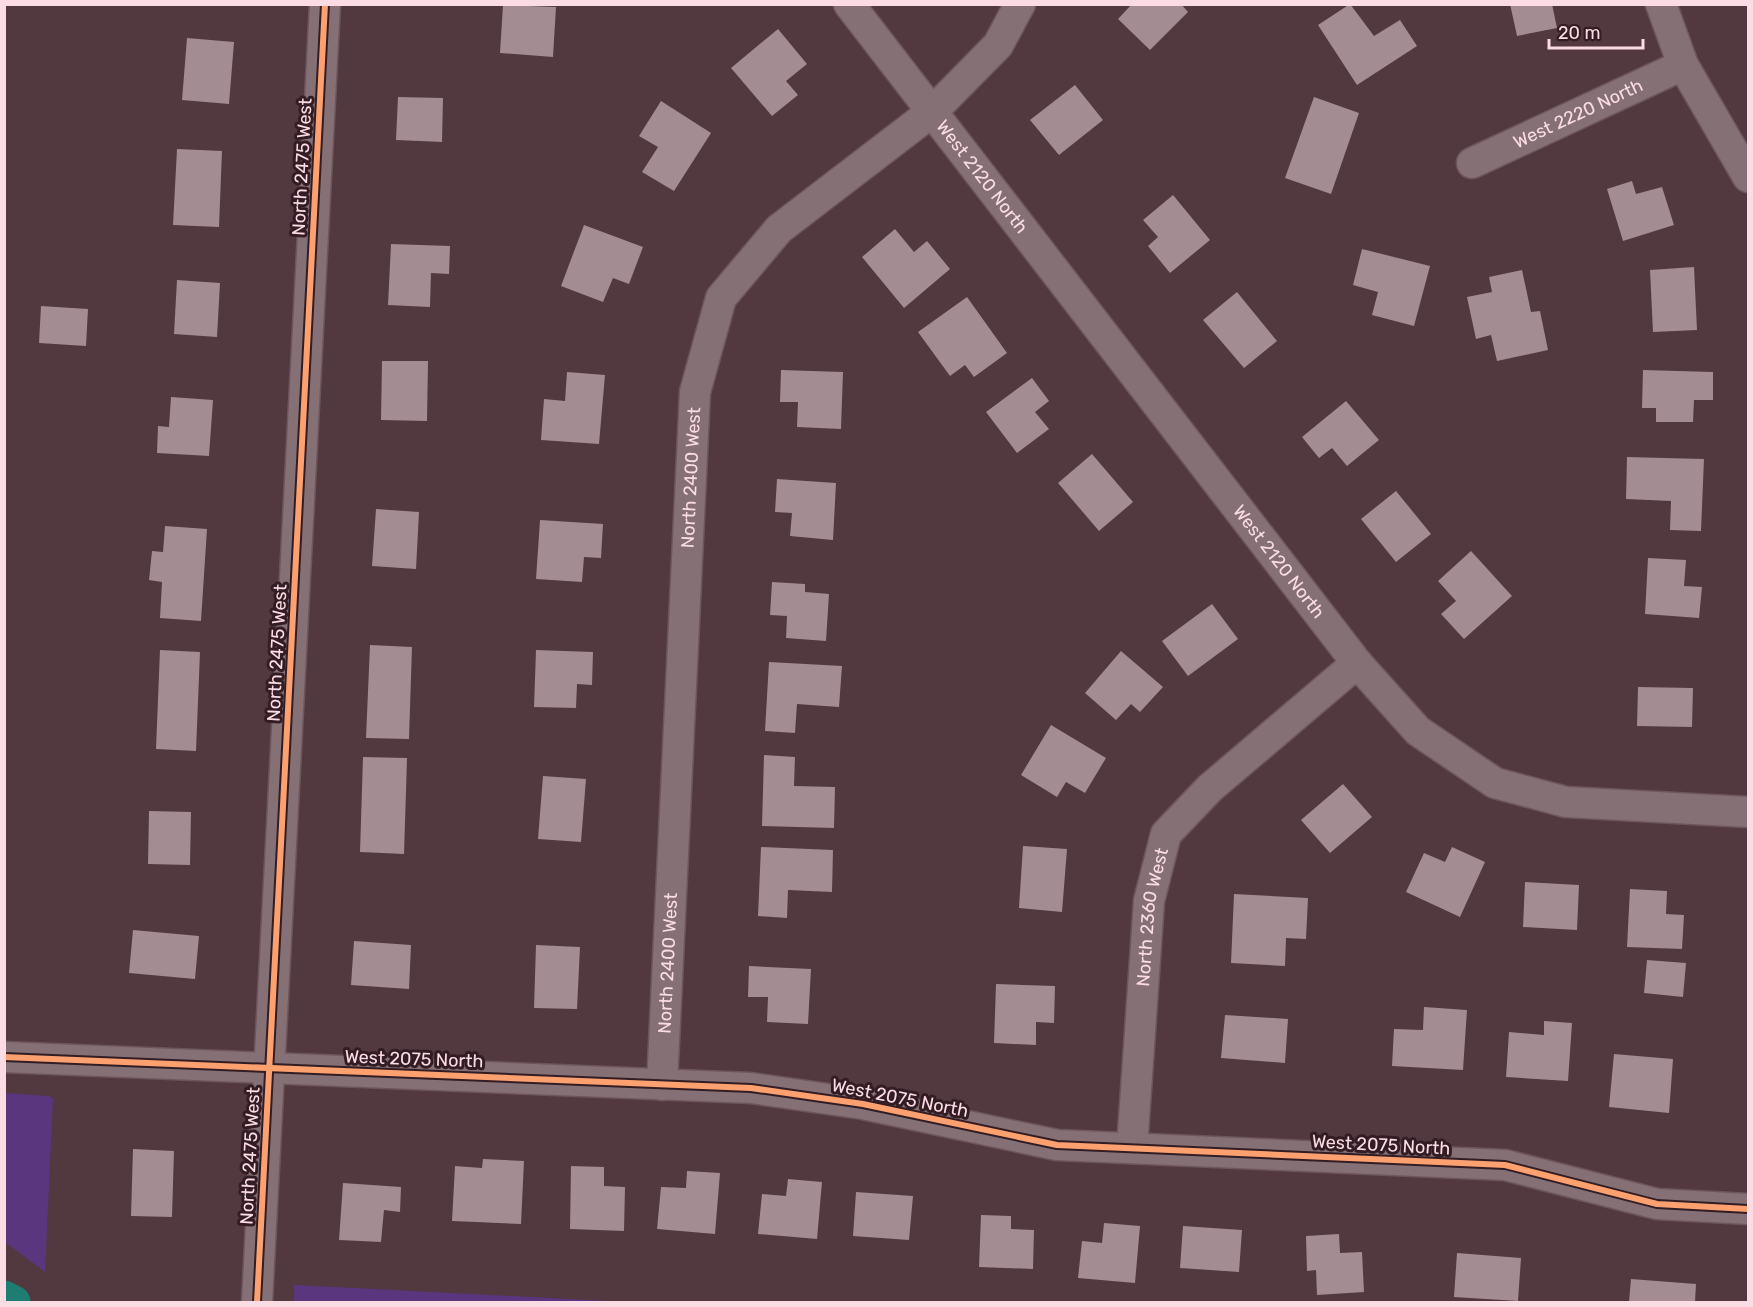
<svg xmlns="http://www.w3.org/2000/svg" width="1753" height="1307" font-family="Rubik,sans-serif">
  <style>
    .green { fill: #59367e }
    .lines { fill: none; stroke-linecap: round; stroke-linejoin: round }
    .canal { stroke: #1e7d71; stroke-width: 33 }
    .building { fill: #a38c92 }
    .minor-casing { stroke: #6d555d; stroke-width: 33 }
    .minor { stroke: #847075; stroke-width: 30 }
    .cycleway-casing { stroke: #331d24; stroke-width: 10 }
    .cycleway { stroke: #fca06f; stroke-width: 6 }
    .labels { text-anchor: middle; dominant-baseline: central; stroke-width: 6; stroke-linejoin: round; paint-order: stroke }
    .street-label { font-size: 18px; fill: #fbdce4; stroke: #331d24 }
  </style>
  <rect width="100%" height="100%" fill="#52383f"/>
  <g class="green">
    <polygon points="5,1093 49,1096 53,1099 45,1272 5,1242"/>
    <polygon points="294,1285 295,1285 628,1302 294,1302"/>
  </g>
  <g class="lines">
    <polyline class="canal" points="4,1297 14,1302"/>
  </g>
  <g class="building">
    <polygon points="1132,4 1181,4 1188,12 1150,50 1118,19"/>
    <polygon points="1350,4 1374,36 1400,20 1417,46 1357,85 1318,25"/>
    <polygon points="1510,4 1552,4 1557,28 1517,36"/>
    <polygon points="503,5 556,7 553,57 500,53"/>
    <polygon points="778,29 807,64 786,81 798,95 772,116 731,68"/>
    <polygon points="187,38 234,42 229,104 182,100"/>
    <polygon points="1075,85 1103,120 1059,155 1030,120"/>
    <polygon points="398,97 443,98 442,142 396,140"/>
    <polygon points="1314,97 1359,113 1331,194 1285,178"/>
    <polygon points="661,101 711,133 674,191 642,172 658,147 639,136"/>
    <polygon points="177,149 222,151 219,227 173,225"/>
    <polygon points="1632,181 1636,194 1662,187 1674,225 1623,241 1607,189"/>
    <polygon points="1173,195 1210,240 1170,273 1148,246 1158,237 1143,220"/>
    <polygon points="584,225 643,247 629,284 613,278 603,302 561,286"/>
    <polygon points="895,229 914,252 927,241 950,269 904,308 862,257"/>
    <polygon points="391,244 450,246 449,274 431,273 430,307 388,305"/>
    <polygon points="1362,249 1430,266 1414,326 1372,315 1378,292 1353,285"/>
    <polygon points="1694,267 1697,330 1653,332 1650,270"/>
    <polygon points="1522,270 1531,312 1540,311 1548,350 1497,361 1491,335 1476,339 1467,297 1492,292 1489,277"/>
    <polygon points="177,280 220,283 217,337 174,334"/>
    <polygon points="1237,292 1277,341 1244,368 1203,320"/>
    <polygon points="967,297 1007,353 974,377 965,365 950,376 918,332"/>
    <polygon points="41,306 88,309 86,346 39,343"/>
    <polygon points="382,361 428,361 427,421 381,420"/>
    <polygon points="781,370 843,372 841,429 797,427 798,402 780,402"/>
    <polygon points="1643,370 1713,372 1713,400 1694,400 1693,422 1656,422 1656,408 1642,408"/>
    <polygon points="567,372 605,375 599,444 541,440 544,399 565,401"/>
    <polygon points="1032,378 1049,401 1035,412 1049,429 1017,453 986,412"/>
    <polygon points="171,397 213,400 209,456 157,453 158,426 169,427"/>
    <polygon points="1346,401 1379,440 1347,466 1332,448 1319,458 1302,437"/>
    <polygon points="1092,454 1133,502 1099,531 1058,483"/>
    <polygon points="1627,457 1704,459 1701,531 1670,530 1671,501 1626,499"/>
    <polygon points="777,479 836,483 833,540 790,536 792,513 775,512"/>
    <polygon points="1396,491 1431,534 1396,562 1361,519"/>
    <polygon points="376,509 419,512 416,569 372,566"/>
    <polygon points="540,520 603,524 601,558 584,557 582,582 536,579"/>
    <polygon points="165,526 207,529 201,621 160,618 162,582 149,580 152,551 163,552"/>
    <polygon points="1471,551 1512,596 1464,639 1441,614 1456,601 1438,581"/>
    <polygon points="1648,558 1686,560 1684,586 1702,587 1699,618 1645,614"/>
    <polygon points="772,582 805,584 805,592 829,594 826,641 786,638 787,616 770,615"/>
    <polygon points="1212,604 1238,639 1188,676 1162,641"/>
    <polygon points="370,645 412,647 409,739 366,738"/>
    <polygon points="160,650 200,652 196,751 156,749"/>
    <polygon points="536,650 593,652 592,685 577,684 576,708 534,707"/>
    <polygon points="1121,651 1163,687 1140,712 1131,704 1116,720 1085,693"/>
    <polygon points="769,662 842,666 839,707 797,704 795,733 765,731"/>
    <polygon points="1638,687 1693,688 1692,727 1637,726"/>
    <polygon points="1051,725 1106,758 1085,793 1066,782 1057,797 1021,775"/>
    <polygon points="764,755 795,757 794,786 835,787 834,828 762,826"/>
    <polygon points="363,757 407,758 404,854 360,852"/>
    <polygon points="543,776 586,779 581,842 538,839"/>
    <polygon points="1343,784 1372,817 1330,853 1301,820"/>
    <polygon points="149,811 191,812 190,865 148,864"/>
    <polygon points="1023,846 1067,849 1062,912 1019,908"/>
    <polygon points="761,847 833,850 832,892 788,890 787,918 758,916"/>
    <polygon points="1452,847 1485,862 1460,917 1406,892 1424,853 1445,862"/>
    <polygon points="1525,882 1579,885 1577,930 1523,927"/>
    <polygon points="1630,889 1667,891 1666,914 1684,915 1682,949 1627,947"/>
    <polygon points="1234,894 1308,898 1306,939 1286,938 1285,966 1231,963"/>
    <polygon points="133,930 199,936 195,979 129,973"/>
    <polygon points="354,941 411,945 409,989 351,985"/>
    <polygon points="536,945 580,947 577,1009 534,1008"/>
    <polygon points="1647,960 1686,963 1683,997 1644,993"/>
    <polygon points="749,966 811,969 808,1024 767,1022 768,997 748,997"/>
    <polygon points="996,984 1055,986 1054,1023 1036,1022 1036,1045 994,1043"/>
    <polygon points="1424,1007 1467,1010 1463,1070 1392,1066 1394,1029 1423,1030"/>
    <polygon points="1225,1015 1288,1019 1285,1063 1221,1058"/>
    <polygon points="1544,1021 1572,1023 1568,1081 1506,1077 1509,1032 1544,1035"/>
    <polygon points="1614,1054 1673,1059 1669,1113 1609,1107"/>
    <polygon points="133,1149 174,1151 172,1217 131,1216"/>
    <polygon points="483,1159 524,1161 521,1224 452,1221 455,1166 482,1168"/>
    <polygon points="571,1166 604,1167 604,1186 625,1187 624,1231 570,1229"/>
    <polygon points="687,1171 720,1173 715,1234 657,1229 661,1187 686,1188"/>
    <polygon points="788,1179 822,1182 817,1239 758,1234 762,1194 786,1196"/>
    <polygon points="343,1183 401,1187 400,1212 384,1210 381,1242 339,1240"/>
    <polygon points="856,1192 913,1196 909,1240 853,1236"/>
    <polygon points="981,1215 1011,1216 1011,1229 1034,1230 1033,1269 979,1267"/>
    <polygon points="1104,1223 1140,1226 1135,1283 1078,1278 1082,1241 1102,1243"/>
    <polygon points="1183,1226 1242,1230 1239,1272 1180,1268"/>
    <polygon points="1339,1234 1340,1253 1362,1252 1364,1292 1317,1295 1316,1270 1307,1271 1306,1236"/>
    <polygon points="1457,1253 1521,1258 1518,1301 1454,1297"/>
    <polygon points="1631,1279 1696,1284 1695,1302 1629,1302"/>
  </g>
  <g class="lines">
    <defs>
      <g id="minor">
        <path id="s1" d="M849 4 1357 663 1418 731 1495 783 1566 802 1748 812"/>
        <polyline points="1661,4 1683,65 1748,177"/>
        <path id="s2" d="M1472 163 1683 65"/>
        <polyline points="4,1057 751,1088 863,1104 1057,1145 1505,1165 1657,1204 1748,1209"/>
        <path id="s3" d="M662 1085 695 392 721 298 779 229 933 111 998 45 1020 4"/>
        <path id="s4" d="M1132 1148 1149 901 1166 834 1210 788 1357 663"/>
        <polyline points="257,1302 325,4"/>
      </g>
    </defs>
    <use href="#minor" class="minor-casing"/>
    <use href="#minor" class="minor"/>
    <defs>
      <g id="cycleway">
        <polyline points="4,1057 751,1088 863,1104 1057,1145 1505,1165 1657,1204 1748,1209"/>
        <polyline points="257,1302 325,4"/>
      </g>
    </defs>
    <use href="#cycleway" class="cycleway-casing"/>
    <use href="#cycleway" class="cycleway"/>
  </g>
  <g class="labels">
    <g class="street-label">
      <text stroke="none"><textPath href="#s2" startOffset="117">West 2220 North</textPath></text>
      <text transform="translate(302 167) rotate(-87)">North 2475 West</text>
      <text stroke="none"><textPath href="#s1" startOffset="218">West 2120 North</textPath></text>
      <text stroke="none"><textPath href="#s3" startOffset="608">North 2400 West</textPath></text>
      <text stroke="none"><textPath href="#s1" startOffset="704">West 2120 North</textPath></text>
      <text transform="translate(277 653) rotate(-87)">North 2475 West</text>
      <text stroke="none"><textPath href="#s4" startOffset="232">North 2360 West</textPath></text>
      <text stroke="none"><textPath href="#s3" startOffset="122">North 2400 West</textPath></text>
      <text transform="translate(414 1059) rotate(2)">West 2075 North</text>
      <text transform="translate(900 1098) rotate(11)">West 2075 North</text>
      <text transform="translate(1381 1145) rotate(3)">West 2075 North</text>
      <text transform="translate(250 1156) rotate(-87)">North 2475 West</text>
    </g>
  </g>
  <rect width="1753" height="1307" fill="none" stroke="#fbdce4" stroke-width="12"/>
  <path d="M1549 39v9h94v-9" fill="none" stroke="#fbdce4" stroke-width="3"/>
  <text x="1558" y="39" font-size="18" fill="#fbdce4" stroke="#331d24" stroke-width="4.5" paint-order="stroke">20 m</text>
</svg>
